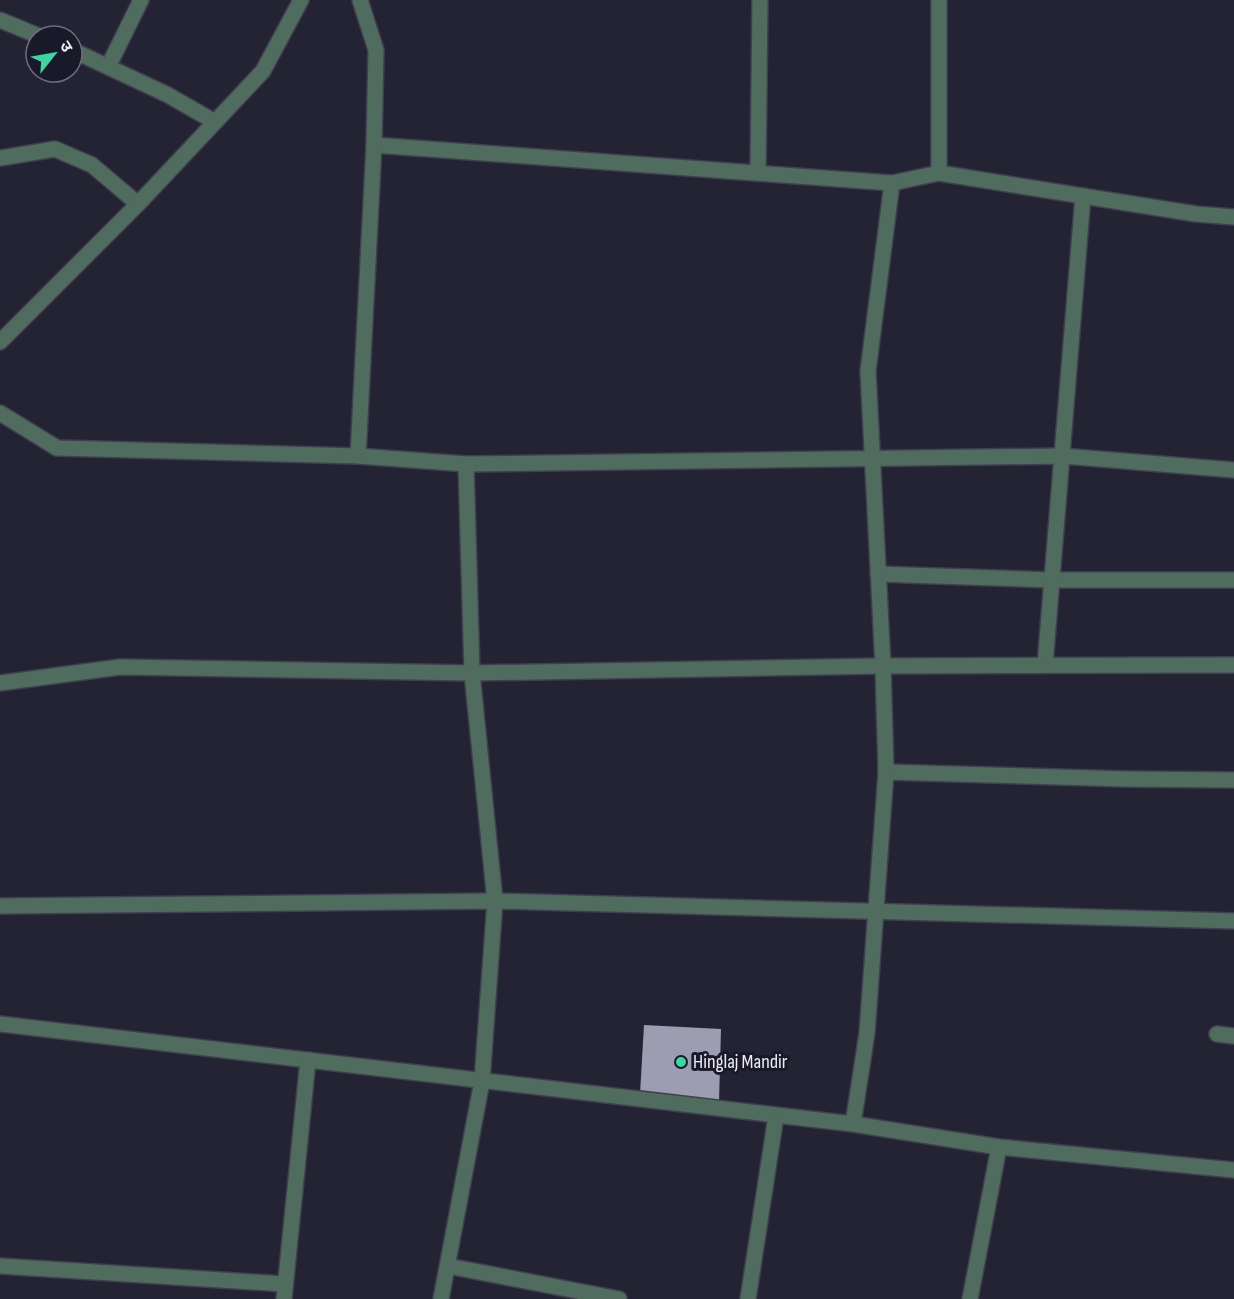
<svg xmlns="http://www.w3.org/2000/svg" width="1234" height="1299" font-family="'Sofia Sans Condensed','Noto Sans Devanagari',sans-serif">
  <style>
    .building { fill: #9d9db1 }
    .lines { fill: none; stroke-linecap: round; stroke-linejoin: round }
    .minor-casing { stroke: #403f4f; stroke-width: 18 }
    .tertiary-casing { stroke: #403f4f; stroke-width: 18 }
    .minor { stroke: #506c5f; stroke-width: 15 }
    .tertiary { stroke: #506c5f; stroke-width: 15 }
    .poi-dot { fill: #3fd4a2; stroke: #1a1929; stroke-width: 2 }
    .labels { text-anchor: middle; dominant-baseline: central; stroke-width: 6; stroke-linejoin: round; paint-order: stroke }
    .poi-label { font-size: 20px; fill: #edecf8; stroke: #1a1929; text-anchor: start }
  </style>
  <rect width="100%" height="100%" fill="#242333"/>
  <polygon class="building" points="644,1025 721,1029 719,1102 640,1094"/>
  <g class="lines">
    <defs>
      <g id="minor">
        <polyline points="0,20 39,36"/>
        <polyline points="72,50 168,95 215,122"/>
        <polyline points="109,65 141,0"/>
        <polyline points="374,145 892,183 939,173 1196,214 1234,217"/>
        <polyline points="0,158 55,149 92,165 138,204"/>
        <polyline points="758,173 760,0"/>
        <polyline points="939,173 939,0"/>
        <polyline points="0,413 57,448 358,456 466,464 1063,456 1234,470"/>
        <polyline points="358,456 374,145 376,50 360,0"/>
        <polyline points="878,574 1053,580 1234,580"/>
        <polyline points="1045,665 1083,196"/>
        <polyline points="0,683 120,667 472,673 883,666 1234,665"/>
        <polyline points="886,772 1125,779 1234,780"/>
        <polyline points="0,906 495,901 1234,921"/>
        <polyline points="0,1024 853,1124 999,1147 1234,1170"/>
        <polyline points="1217,1034 1234,1036"/>
        <polyline points="853,1124 867,1033 886,772 883,666 868,371 892,183"/>
        <polyline points="0,1266 285,1284"/>
        <polyline points="448,1266 619,1299"/>
        <polyline points="284,1299 308,1060"/>
        <polyline points="441,1299 482,1081 495,901 472,673 466,464"/>
        <polyline points="748,1299 776,1116"/>
        <polyline points="970,1299 999,1147"/>
      </g>
      <polyline id="tertiary" points="0,342 138,204 263,71 301,0"/>
    </defs>
    <use href="#minor" class="minor-casing"/>
    <use href="#tertiary" class="tertiary-casing"/>
    <use href="#minor" class="minor"/>
    <use href="#tertiary" class="tertiary"/>
  </g>
  <circle class="poi-dot" cx="681" cy="1062" r="6"/>
  <g class="labels">
    <g class="poi-label">
      <text x="693" y="1062">Hinglaj Mandir</text>
    </g>
  </g>
  <g transform="translate(54 54) rotate(59)"><circle r="28" fill="#1a1929" stroke="#6e6d7c" stroke-width="1.5"/>
  <path d="M0-4.5L10 22L0 15L-10 22Z" fill="#3fd4a2"/>
  <text y="-9" font-size="16" font-weight="bold" text-anchor="middle" fill="#edecf8">उ</text>
  </g>
</svg>
